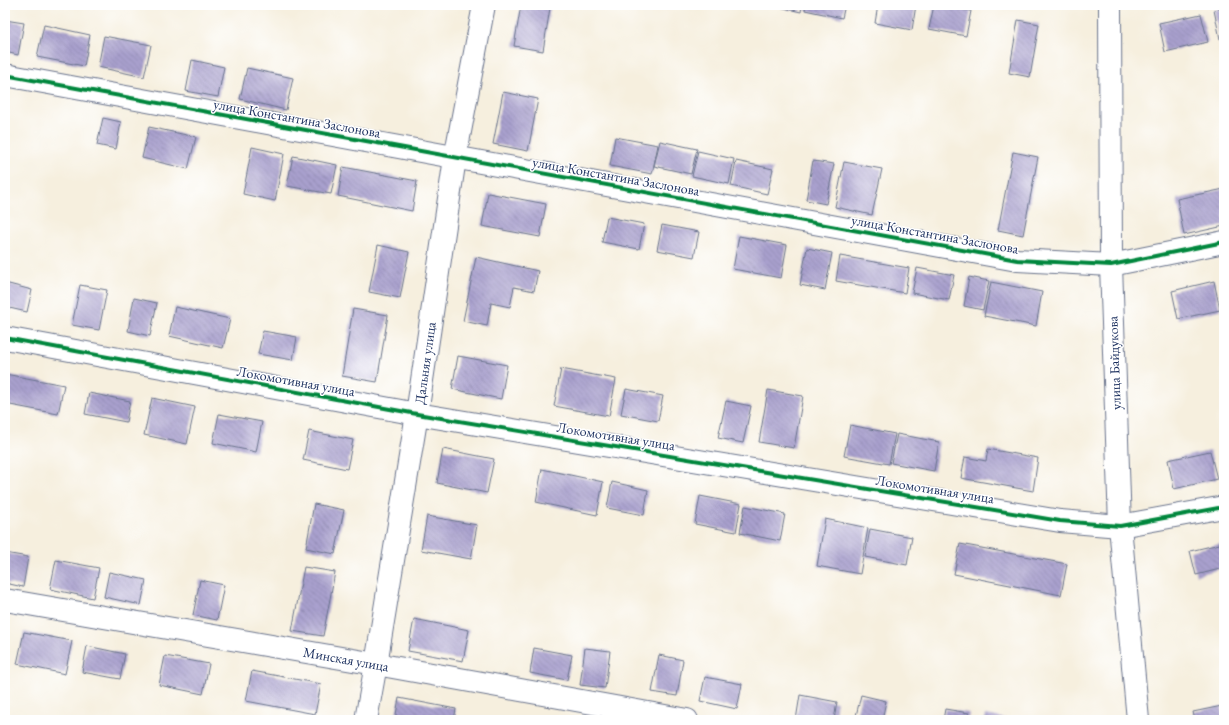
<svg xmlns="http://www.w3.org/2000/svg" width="1229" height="725" font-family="'EB Garamond',serif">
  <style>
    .building { fill: url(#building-back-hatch) }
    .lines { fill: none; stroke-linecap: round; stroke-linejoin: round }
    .street-casing { stroke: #68728b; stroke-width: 24 }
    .street { stroke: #fff; stroke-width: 22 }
    .cycleway-casing { stroke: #fff; stroke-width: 6 }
    .cycleway { stroke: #00873e; stroke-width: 4 }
    .labels { text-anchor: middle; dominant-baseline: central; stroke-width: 3; stroke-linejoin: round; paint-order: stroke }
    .street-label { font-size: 14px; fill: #1b2f5e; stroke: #fff }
  </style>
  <defs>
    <pattern id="building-back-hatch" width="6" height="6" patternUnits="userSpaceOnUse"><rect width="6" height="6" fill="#a9a0ce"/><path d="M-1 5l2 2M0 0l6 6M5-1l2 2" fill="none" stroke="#8983aa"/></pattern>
  </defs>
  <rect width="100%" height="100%" fill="#fff"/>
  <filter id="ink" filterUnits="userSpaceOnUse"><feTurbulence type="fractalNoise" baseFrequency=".025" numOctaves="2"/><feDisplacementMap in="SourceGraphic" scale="8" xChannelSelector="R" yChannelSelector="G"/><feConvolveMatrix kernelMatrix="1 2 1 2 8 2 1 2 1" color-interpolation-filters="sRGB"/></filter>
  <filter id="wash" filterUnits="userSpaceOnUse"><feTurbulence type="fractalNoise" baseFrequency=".012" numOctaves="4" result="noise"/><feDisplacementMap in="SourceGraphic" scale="16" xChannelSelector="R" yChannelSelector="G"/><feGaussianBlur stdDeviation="0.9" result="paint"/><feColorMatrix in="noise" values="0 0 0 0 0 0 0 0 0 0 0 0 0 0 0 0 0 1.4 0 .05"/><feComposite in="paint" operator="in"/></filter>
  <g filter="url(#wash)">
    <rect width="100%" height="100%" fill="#f6efde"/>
    <g id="blocks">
      <g class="building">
        <polygon points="521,5 533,5 550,8 543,51 514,46"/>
        <polygon points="771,5 802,5 801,12"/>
        <polygon points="806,5 845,5 842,18 805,10"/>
        <polygon points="878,5 916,5 912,30 875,23"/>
        <polygon points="934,5 971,11 966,36 929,29"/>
        <polygon points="1224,8 1224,38 1220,39 1214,10"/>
        <polygon points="1201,14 1208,42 1165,52 1159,23"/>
        <polygon points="5,20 24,23 18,55 5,52"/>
        <polygon points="1018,20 1039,24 1030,77 1009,73"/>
        <polygon points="44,25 90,35 84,66 37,57"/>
        <polygon points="104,36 151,45 144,77 98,67"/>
        <polygon points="192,60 224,67 218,97 186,91"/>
        <polygon points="247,68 293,78 286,110 240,99"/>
        <polygon points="503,92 538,99 528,151 493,144"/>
        <polygon points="103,118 121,122 116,149 97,145"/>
        <polygon points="149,127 196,137 188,169 142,158"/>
        <polygon points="615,137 658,145 652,174 610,166"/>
        <polygon points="660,141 697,149 691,174 654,166"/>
        <polygon points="252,147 284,154 275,201 243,194"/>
        <polygon points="698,151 734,159 729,184 692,176"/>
        <polygon points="1013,152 1038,157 1023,235 998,230"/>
        <polygon points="293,156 337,165 331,194 287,186"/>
        <polygon points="736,161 773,169 767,194 731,186"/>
        <polygon points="813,161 834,164 826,204 806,200"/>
        <polygon points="844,162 882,169 872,215 835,207"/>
        <polygon points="343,167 417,181 412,211 338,196"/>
        <polygon points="1224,189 1224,226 1184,235 1177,199"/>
        <polygon points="488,193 546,204 540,237 482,226"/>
        <polygon points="607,217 644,224 639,249 602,242"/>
        <polygon points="662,225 699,232 694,257 657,250"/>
        <polygon points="739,236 787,245 781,278 733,269"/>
        <polygon points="378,245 409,252 400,298 369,292"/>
        <polygon points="807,248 832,253 825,290 800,285"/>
        <polygon points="840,256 909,268 905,293 836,281"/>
        <polygon points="476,257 538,271 534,291 514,287 510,307 491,303 487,326 463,321"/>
        <polygon points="917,268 954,275 949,300 912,293"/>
        <polygon points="969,277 989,281 983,310 964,306"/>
        <polygon points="1214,281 1220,310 1178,319 1172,291"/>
        <polygon points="991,282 1042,292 1036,326 984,316"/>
        <polygon points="5,283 32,290 27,312 5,307"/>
        <polygon points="80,285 107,290 99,330 72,325"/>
        <polygon points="134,298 157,303 150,336 128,331"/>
        <polygon points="175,307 230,319 223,348 169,336"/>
        <polygon points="353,309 388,315 377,382 342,376"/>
        <polygon points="263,331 297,337 293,360 258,354"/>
        <polygon points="458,356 507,365 501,399 452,389"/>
        <polygon points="561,369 616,379 609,416 554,406"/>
        <polygon points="5,374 64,385 58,414 5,404"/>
        <polygon points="626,389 663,396 658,421 621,414"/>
        <polygon points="768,390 803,396 794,448 759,442"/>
        <polygon points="89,393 130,401 126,422 85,414"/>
        <polygon points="152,398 195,407 187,444 144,435"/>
        <polygon points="726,401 751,406 743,443 718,438"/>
        <polygon points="219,414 262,422 256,452 213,443"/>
        <polygon points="850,425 895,434 889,464 844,456"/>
        <polygon points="309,431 353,440 347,469 303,460"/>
        <polygon points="897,434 939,442 934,471 891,463"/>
        <polygon points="443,449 494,459 487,493 437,483"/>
        <polygon points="988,449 1038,458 1033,491 961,478 965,457 986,461"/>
        <polygon points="1210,451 1217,479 1174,489 1168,460"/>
        <polygon points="542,469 603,482 597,515 536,502"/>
        <polygon points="612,482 648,490 644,515 607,508"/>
        <polygon points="700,496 741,504 736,532 695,524"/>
        <polygon points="314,504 344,510 335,554 306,548"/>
        <polygon points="745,506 785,514 780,541 740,533"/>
        <polygon points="427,516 477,525 471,559 421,550"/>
        <polygon points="825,519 868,528 860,574 817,566"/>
        <polygon points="870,529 912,537 907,565 865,557"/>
        <polygon points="1224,543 1224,568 1196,575 1190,551"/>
        <polygon points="960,544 1067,564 1061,595 954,574"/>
        <polygon points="5,553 28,557 23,587 5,583"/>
        <polygon points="56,560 99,568 93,598 50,589"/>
        <polygon points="304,567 335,572 323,636 292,631"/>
        <polygon points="109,572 146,580 141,605 104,597"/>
        <polygon points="200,580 224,585 217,620 193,615"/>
        <polygon points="414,619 469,630 463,661 408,651"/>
        <polygon points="24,632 72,641 65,674 17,664"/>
        <polygon points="87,646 125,654 120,679 82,672"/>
        <polygon points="534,648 572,655 567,680 530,673"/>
        <polygon points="585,648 610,651 605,688 580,685"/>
        <polygon points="659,655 683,660 677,696 652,692"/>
        <polygon points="165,656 209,664 203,694 159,685"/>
        <polygon points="252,671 321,684 315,714 246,701"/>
        <polygon points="705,677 742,684 737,709 700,701"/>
        <polygon points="800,695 837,702 834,720 796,720"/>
        <polygon points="861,695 886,701 882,720 855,720"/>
        <polygon points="399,698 456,709 454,720 395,720"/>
        <polygon points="1222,706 1224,720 1195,720 1193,712"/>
        <polygon points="945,709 969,713 968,720 943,720"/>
        <polygon points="986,715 1007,719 1007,720 985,720"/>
      </g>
    </g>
  </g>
  <g filter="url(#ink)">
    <use href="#blocks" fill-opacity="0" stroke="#68728b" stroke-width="1"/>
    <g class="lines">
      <defs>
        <g id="street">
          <polyline points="1110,5 1111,265 1120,526 1138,720"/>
          <polyline points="5,75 1017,260 1111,265 1224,242"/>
          <polyline points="5,338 417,414 1060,521 1120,526 1224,507"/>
          <polyline points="5,600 376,664 687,720"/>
          <polyline points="366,720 376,664 417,414 455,158 484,5"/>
        </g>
      </defs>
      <use href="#street" class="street-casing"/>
      <use href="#street" class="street"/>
      <defs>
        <g id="cycleway">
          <polyline points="5,75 1017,260 1111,265 1224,242"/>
          <polyline points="5,338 417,414 1060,521 1120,526 1224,507"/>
        </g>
      </defs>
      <use href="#cycleway" class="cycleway-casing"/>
      <use href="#cycleway" class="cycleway"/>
    </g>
  </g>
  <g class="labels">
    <g class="street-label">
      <text transform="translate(297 118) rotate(10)">улица Константина Заслонова</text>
      <text transform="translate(616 176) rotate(10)">улица Константина Заслонова</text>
      <text transform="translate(935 234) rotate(10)">улица Константина Заслонова</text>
      <text transform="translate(425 363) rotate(-82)">Дальняя улица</text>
      <text transform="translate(1114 363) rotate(-92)">улица Байдукова</text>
      <text transform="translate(296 381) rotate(10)">Локомотивная улица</text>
      <text transform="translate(616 436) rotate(9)">Локомотивная улица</text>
      <text transform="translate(935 489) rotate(9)">Локомотивная улица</text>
      <text transform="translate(346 659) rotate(10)">Минская улица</text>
    </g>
  </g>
  <rect width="1229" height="725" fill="none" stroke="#fff" stroke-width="20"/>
</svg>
